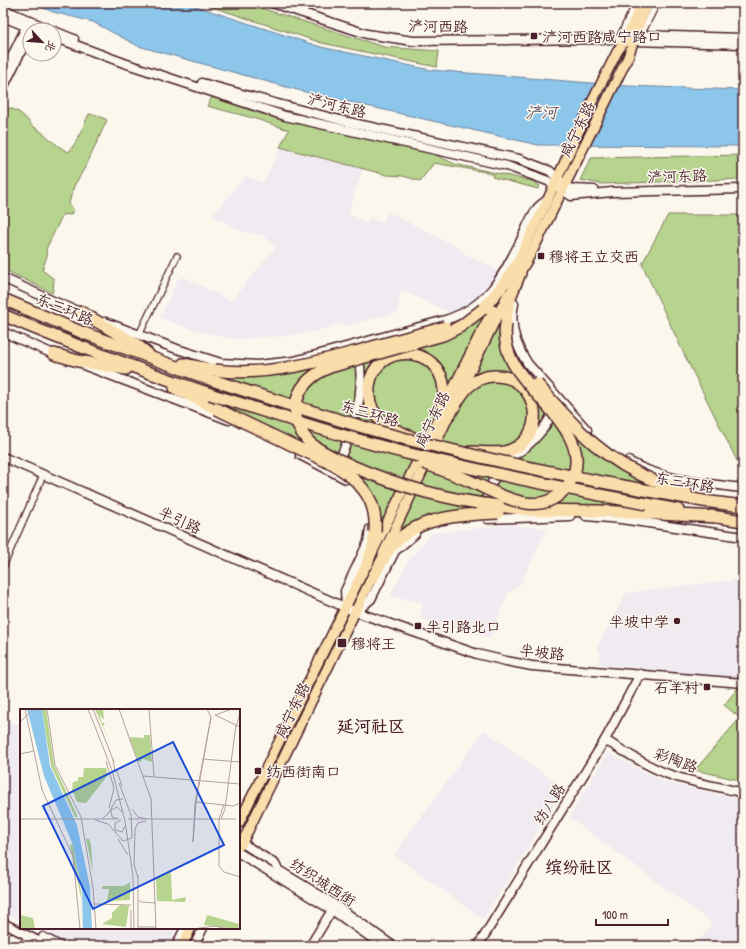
<svg xmlns="http://www.w3.org/2000/svg" width="746" height="949" font-family="'Patrick Hand','LXGW WenKai TC',sans-serif">
  <style>
    .built { fill: #f0eaf1 }
    .green { fill: #b6d48d; stroke: #807a5c }
    .water { fill: #8cc6eb; stroke: #72839e }
    .lines { fill: none; stroke-linecap: round; stroke-linejoin: round }
    .street-casing { stroke: #4a1f2b; stroke-width: 8 }
    .secondary-casing { stroke: #4a1f2b; stroke-width: 11 }
    .primary-casing { stroke: #4a1f2b; stroke-width: 12 }
    .highway-casing { stroke: #4a1f2b; stroke-width: 14 }
    .street { stroke: #fbf7ec; stroke-width: 5.5 }
    .secondary { stroke: #fbf7ec; stroke-width: 8 }
    .primary { stroke: #f9ddab; stroke-width: 9 }
    .highway { stroke: #f9ddab; stroke-width: 11 }
    .highway-bridge-casing { stroke: #4a1f2b; stroke-width: 14; stroke-linecap: butt }
    .highway-bridge { stroke: #f9ddab; stroke-width: 11 }
    .poi-dot { fill: #4a1f2b; stroke: #fbf7ec; stroke-width: 1.5 }
    .labels { text-anchor: middle; dominant-baseline: central; stroke-width: 3; stroke-linejoin: round; paint-order: stroke }
    .street-label { font-size: 15px; fill: #4a1f2b; stroke: #fbf7ec }
    .poi-label { font-size: 15px; fill: #4a1f2b; stroke: #fbf7ec; text-anchor: start }
    .water-label { font-size: 16px; font-style: italic; fill: #5e5165; stroke: #fbf7ec }
    .quarter-label { font-size: 17px; font-weight: bold; fill: #4a1f2b; stroke: #fbf7ec }
    .inset-road { fill: none; stroke: #b4a19f; stroke-width: 1 }
    .view { fill: #1d4ed8; fill-opacity: 0.15; stroke: #1d4ed8; stroke-width: 2 }
    .inset-edge { fill: none; stroke: #4a1f2b; stroke-width: 2 }
  </style>
  <rect width="100%" height="100%" fill="#fbf7ec"/>
  <filter id="ink" filterUnits="userSpaceOnUse"><feTurbulence type="fractalNoise" baseFrequency=".025" numOctaves="2"/><feDisplacementMap in="SourceGraphic" scale="8" xChannelSelector="R" yChannelSelector="G"/><feConvolveMatrix kernelMatrix="1 2 1 2 8 2 1 2 1" color-interpolation-filters="sRGB"/></filter>
  <g filter="url(#ink)">
    <g class="built">
      <polygon points="281,148 363,169 348,213 367,224 369,218 383,223 388,212 459,248 458,250 498,271 490,284 479,296 465,308 451,313 401,290 397,313 381,316 350,325 337,324 314,332 286,336 233,339 194,330 160,318 178,279 184,277 231,301 276,247 262,235 244,232 212,216 246,176 263,183"/>
      <polygon points="508,525 547,528 520,585 508,593 490,638 420,618 423,603 390,596 408,561 432,533"/>
      <polygon points="743,579 743,678 598,664 601,652 596,649 626,593"/>
      <polygon points="3,718 21,726 21,921 3,912"/>
      <polygon points="484,730 564,789 483,919 394,855"/>
      <polygon points="608,753 664,782 743,800 743,946 696,946 712,923 569,817"/>
      <polygon points="34,928 177,928 169,946 69,946"/>
    </g>
    <g class="green">
      <polygon points="200,3 245,3 384,47 439,51 437,67 322,43"/>
      <polygon points="213,95 427,151 455,164 532,181 540,186 538,189 492,177 493,175 485,172 434,163 420,181 403,176 387,175 280,147 289,130 253,118 207,106"/>
      <path d="M8 108C18 109 28 119 32 126 44 131 55 147 69 152L77 140 89 114 97 115 107 120 87 164 74 186 69 203 73 209 72 213 70 215 63 214 48 245 46 249 47 256 42 270 54 279 53 290 52 293 3 269V118Z"/>
      <polygon points="743,155 743,179 601,184 580,180 591,158"/>
      <polygon points="668,215 743,215 743,473 684,354 642,264"/>
      <polygon points="490,308 501,315 500,330 502,342 570,429 584,443 618,467 656,487 652,511 620,508 458,514 394,540 378,534 369,493 201,399 212,372 418,346"/>
      <polygon points="737,689 743,690 743,781 695,770 740,718 724,705"/>
    </g>
    <polygon class="water" points="31,3 186,3 321,47 431,70 628,86 743,90 743,146 538,145 301,91 138,46 93,22 53,12"/>
    <g class="lines">
      <defs>
        <g id="street">
          <polyline points="640,37 657,3"/>
          <polyline points="625,40 620,36 636,3"/>
          <polyline points="139,335 177,256"/>
          <polyline points="3,567 43,475"/>
          <polyline points="22,946 28,936"/>
        </g>
        <g id="secondary">
          <polyline points="272,3 367,34 413,41 610,39 633,41 743,44"/>
          <polyline points="3,9 51,30"/>
          <polyline points="3,17 35,30"/>
          <polyline points="54,31 74,39"/>
          <polyline points="634,35 743,38"/>
          <polyline points="54,37 124,63 285,116 507,166 548,181 571,196 612,192 743,189"/>
          <polyline points="3,75 29,21"/>
          <polyline points="202,83 278,104 348,122 519,159 550,171 567,187 573,189 594,190"/>
          <polyline points="3,88 30,33"/>
          <polyline points="3,278 53,301 85,314"/>
          <path d="M514 304C509 326 515 345 528 364L587 430"/>
          <path d="M105 322 177 349 221 363 258 365 294 361 445 320C489 307 503 275 522 238 526 229 530 218 536 210 538 206 543 203 547 200"/>
          <polyline points="3,332 58,356"/>
          <polyline points="86,366 229,420"/>
          <polyline points="300,455 346,479"/>
          <polyline points="3,457 356,612 477,654 506,661 532,666 743,683"/>
          <path d="M628 461C663 481 704 483 743 488"/>
          <path d="M337 465C353 430 367 394 358 355"/>
          <path d="M485 508C485 492 496 473 507 461 511 457 517 453 522 450 536 439 548 425 554 409"/>
          <polyline points="586,516 621,519 743,537"/>
          <polyline points="488,519 570,516"/>
          <polyline points="346,606 345,591 368,542 370,529"/>
          <polyline points="356,612 371,599 395,551 415,534"/>
          <path d="M605 740C625 752 646 766 668 774 692 783 718 786 743 793"/>
          <polyline points="239,841 275,864 278,870 331,902 393,946"/>
          <polyline points="239,853 332,910 383,946"/>
          <polyline points="3,923 48,946"/>
          <polyline points="43,937 60,946"/>
          <polyline points="176,946 185,928"/>
          <polyline points="194,946 203,928"/>
          <polyline points="310,946 332,910"/>
          <polyline points="478,946 605,740 640,674"/>
        </g>
        <g id="primary">
          <polyline points="512,273 548,199 593,100 617,52 625,40 639,10"/>
          <polyline points="516,279 532,252 628,57 641,19 649,3"/>
          <polyline points="459,394 508,294"/>
          <polyline points="383,554 452,409"/>
          <polyline points="239,823 480,334 493,310"/>
          <polyline points="239,846 242,843 374,573"/>
          <polyline points="182,946 191,928"/>
        </g>
        <g id="highway">
          <polyline points="3,299 81,332 215,381"/>
          <polyline points="483,309 507,280 514,268"/>
          <polyline points="81,312 137,345 148,354"/>
          <path d="M3 315C71 344 140 370 210 394"/>
          <polyline points="506,317 511,295 520,273"/>
          <polyline points="54,354 78,361 126,369"/>
          <polyline points="183,364 214,370"/>
          <polyline points="175,388 217,409"/>
          <path d="M450 414C456 404 461 393 469 386 476 380 485 376 494 376 541 375 550 442 504 452 494 454 481 452 470 452"/>
          <path d="M413 438C401 432 385 427 377 416 370 408 368 397 369 387 374 341 441 343 444 390 444 400 441 410 439 420"/>
          <polyline points="657,482 686,492"/>
          <polyline points="650,491 703,501 743,506"/>
          <polyline points="647,504 678,510"/>
          <polyline points="499,506 528,510 599,511 717,517"/>
          <polyline points="711,516 743,521"/>
          <polyline points="367,564 373,547 375,532"/>
          <path d="M372 579C378 569 383 557 391 547 413 521 447 516 478 514"/>
        </g>
      </defs>
      <use href="#street" class="street-casing"/>
      <use href="#secondary" class="secondary-casing"/>
      <use href="#primary" class="primary-casing"/>
      <use href="#highway" class="highway-casing"/>
      <use href="#street" class="street"/>
      <use href="#secondary" class="secondary"/>
      <use href="#primary" class="primary"/>
      <use href="#highway" class="highway"/>
      <defs>
        <g id="highway-bridge">
          <path d="M483 309 461 326 443 335 330 367C313 374 298 386 296 406 294 420 300 432 309 442 321 453 337 459 352 466 398 486 448 500 499 506"/>
          <path d="M214 370C265 377 313 363 362 350 390 342 418 335 445 327"/>
          <path d="M215 381C271 399 327 417 384 433 472 457 561 475 650 491"/>
          <path d="M537 384C576 428 601 459 657 482"/>
          <path d="M210 394C276 415 343 437 410 454 489 473 568 489 647 504"/>
          <path d="M217 409C243 422 270 434 296 447 319 458 347 468 363 489 373 501 376 517 375 532"/>
          <path d="M424 463C440 469 456 475 472 482 503 496 542 521 568 485 600 440 530 397 512 361 506 349 504 336 506 323"/>
          <polyline points="478,514 498,513"/>
        </g>
      </defs>
      <use href="#highway-bridge" class="highway-bridge-casing"/>
      <use href="#highway-bridge" class="highway-bridge"/>
    </g>
  </g>
  <g class="poi-dot">
    <rect x="530" y="32" width="8" height="8" rx="2"/>
    <rect x="537" y="252" width="8" height="8" rx="2"/>
    <circle cx="677" cy="621" r="4"/>
    <rect x="414" y="622" width="8" height="8" rx="2"/>
    <rect x="337" y="638" width="10" height="10" rx="2"/>
    <rect x="703" y="683" width="8" height="8" rx="2"/>
    <rect x="254" y="767" width="8" height="8" rx="2"/>
  </g>
  <g class="labels">
    <g class="street-label">
      <text transform="translate(438 26) rotate(1)">浐河西路</text>
      <text transform="translate(337 105) rotate(14)">浐河东路</text>
      <text transform="translate(577 129) rotate(-64)">咸宁东路</text>
      <text transform="translate(677 176) rotate(-2)">浐河东路</text>
      <text transform="translate(65 309) rotate(22)">东三环路</text>
      <text transform="translate(370 413) rotate(16)">东三环路</text>
      <text transform="translate(432 419) rotate(-64)">咸宁东路</text>
      <text transform="translate(685 482) rotate(10)">东三环路</text>
      <text transform="translate(180 520) rotate(24)">半引路</text>
      <text transform="translate(542 652) rotate(6)">半坡路</text>
      <text transform="translate(292 710) rotate(-64)">咸宁东路</text>
      <text transform="translate(676 760) rotate(20)">彩陶路</text>
      <text transform="translate(549 804) rotate(-58)">纺八路</text>
      <text transform="translate(323 882) rotate(33)">纺织城西街</text>
    </g>
    <g class="poi-label">
      <text x="542" y="36">浐河西路咸宁路口</text>
      <text x="549" y="256">穆将王立交西</text>
      <text x="669" y="621" text-anchor="end">半坡中学</text>
      <text x="426" y="626">半引路北口</text>
      <text x="351" y="643">穆将王</text>
      <text x="699" y="687" text-anchor="end">石羊村</text>
      <text x="266" y="771">纺西街南口</text>
    </g>
    <g class="water-label">
      <text x="541" y="112">浐河</text>
    </g>
    <g class="quarter-label">
      <text x="371" y="725">延河社区</text>
      <text x="579" y="866">缤纷社区</text>
    </g>
  </g>
  <g transform="translate(20 709)">
    <rect width="220" height="220" fill="#fbf7ec"/>
    <path d="M22 0H26L34 56 58 108H55L31 57ZM75 0H83L84 11 79 5 82 14H85L83 17 90 34ZM124 26H130L132 53 122 50 121 53 118 52 109 28 124 29ZM64 59H86L88 66 66 94 57 93 52 81 53 73 58 72V68H63ZM66 129 69 130 71 135 73 164ZM53 135 61 183 62 212 61 189 50 136ZM151 163 152 191 166 188 165 193 137 192 136 168ZM110 173V191L87 192 89 180H82V177H104ZM100 196 109 197 106 218 82 215 92 209V204ZM0 206 13 209 15 220H0ZM187 206 219 215 218 220 184 216Z" fill="#b6d48d"/>
    <path d="M7 0H22L30 57 57 116 70 178 72 220H63L62 183 53 136 24 67Z" fill="#8cc6eb"/>
    <path class="inset-road" d="M5 0 22 81 53 147 60 220M27 0 35 56 61 108 73 179 76 220M68 0 92 61 105 112 113 167 114 220M73 0 94 53M99 0 131 90 136 220M129 0 134 67M187 0 191 8 176 93 173 133 175 94 191 8M195 6 220 18M195 6 212 0M0 13 14 0M216 18 220 4M0 45 14 42M93 50 95 63M182 50 220 53M86 52 94 79 89 99M96 60 102 77M123 67 220 75M176 93 213 97 220 94M112 100 118 108 127 110M83 109 88 105 96 91 103 90M0 110H97M99 110 92 108 91 101 97 98 102 103M108 110H216M199 110 204 95M199 110V157L204 163 220 168M201 110 205 100 216 16M75 111 88 115 103 132 112 129 111 106 99 74M101 111 95 114V121L102 123 105 117M98 130 108 146M118 167V220M118 169 114 155 115 120 118 114 126 112M119 191 121 193 136 194M74 195 111 196M118 218H136M111 220V201M173 220 194 217 209 220"/>
    <path class="view" d="M153 33 204 136 73 200 23 97Z"/>
    <rect width="220" height="220" class="inset-edge"/>
  </g>
  <rect width="746" height="949" fill="none" stroke="#fbf7ec" stroke-width="16"/>
  <rect x="8" y="8" width="730" height="933" fill="none" stroke="#4a1f2b" stroke-width="1.5" filter="url(#ink)"/>
  <g transform="translate(42 42) rotate(116)"><circle r="19" fill="#fbf7ec" stroke="#b4a19f"/>
  <path d="M0-3L7 15L0 10L-7 15Z" fill="#4a1f2b"/>
  <text y="-6" font-size="11" font-weight="bold" text-anchor="middle" fill="#4a1f2b">北</text>
  </g>
  <path d="M596 919v6h72v-6" fill="none" stroke="#4a1f2b" stroke-width="2"/>
  <text x="602" y="919" font-size="12" fill="#4a1f2b" stroke="#fbf7ec" stroke-width="3" paint-order="stroke">100 m</text>
</svg>
